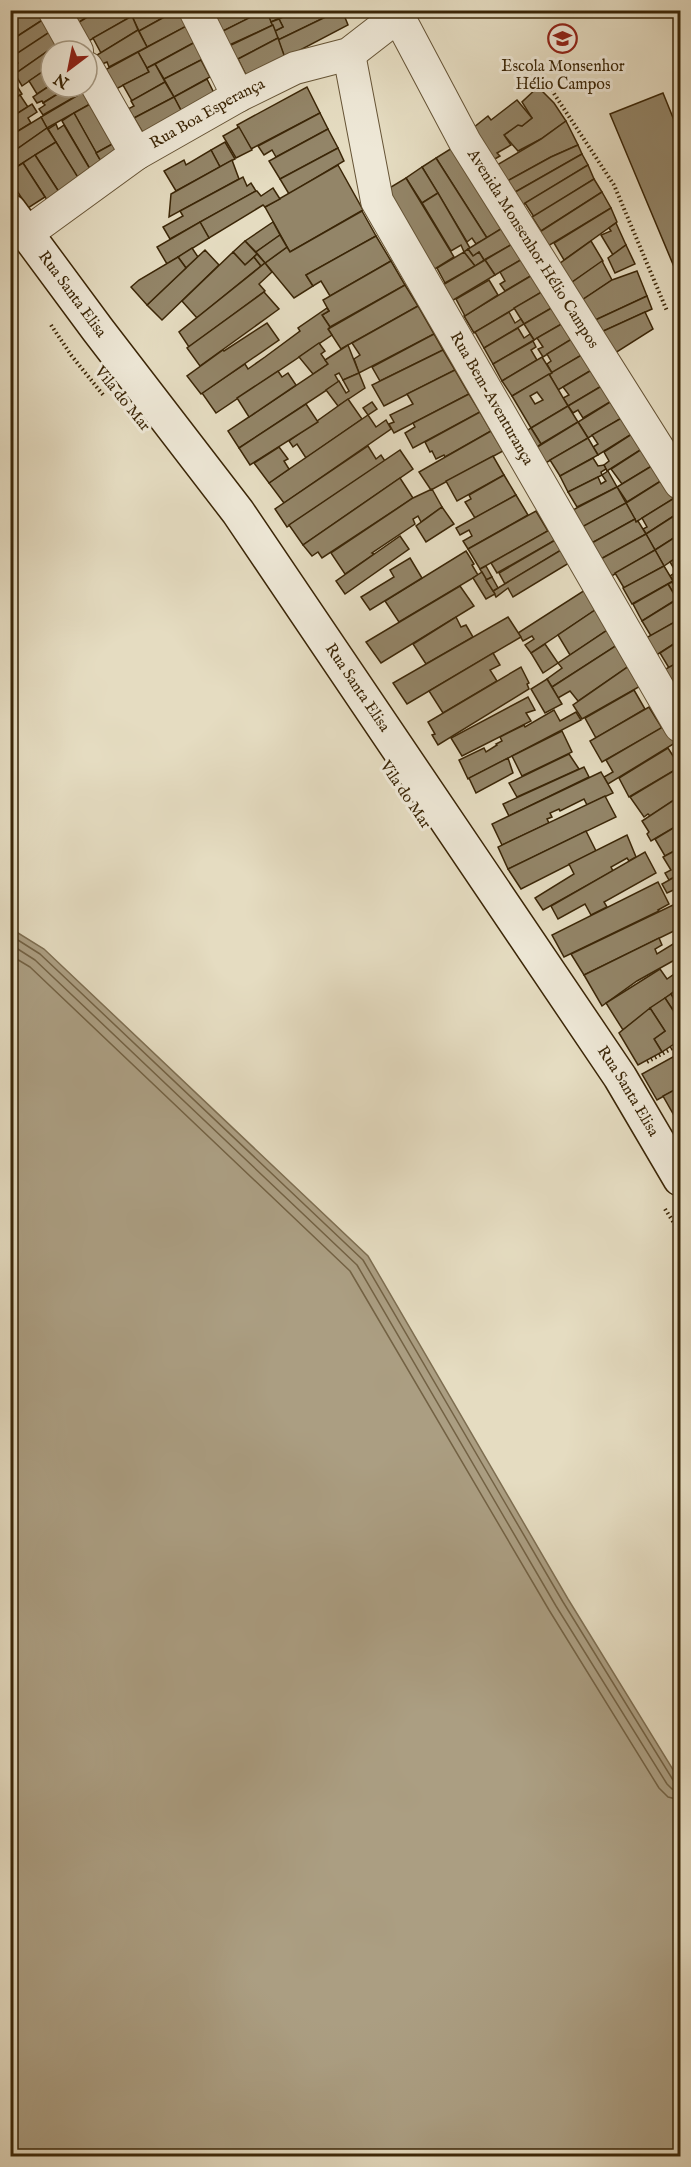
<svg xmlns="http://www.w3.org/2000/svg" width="691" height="2167" font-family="'IM FELL English',serif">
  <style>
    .water { fill: #ab9e82; stroke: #7e6e51; stroke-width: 1.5 }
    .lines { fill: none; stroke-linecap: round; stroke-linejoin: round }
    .shore { stroke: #736244; stroke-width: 1.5 }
    .building { fill: #938568; stroke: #3b2607; stroke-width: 1.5; fill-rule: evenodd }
    .minor-casing { stroke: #665436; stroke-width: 34 }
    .secondary-casing { stroke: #3b2607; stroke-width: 36 }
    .path { stroke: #3b2607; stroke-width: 4; stroke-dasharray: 1.5 3; stroke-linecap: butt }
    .minor { stroke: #eee8d7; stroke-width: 32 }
    .secondary { stroke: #eee8d7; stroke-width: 33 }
    .labels { text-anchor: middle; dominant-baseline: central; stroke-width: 6; stroke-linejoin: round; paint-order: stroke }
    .poi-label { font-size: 16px; fill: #3b2607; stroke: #eee8d7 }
    .street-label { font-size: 16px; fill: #3b2607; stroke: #eee8d7 }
  </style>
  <rect width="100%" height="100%" fill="#e5dcc1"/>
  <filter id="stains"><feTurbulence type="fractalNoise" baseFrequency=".00333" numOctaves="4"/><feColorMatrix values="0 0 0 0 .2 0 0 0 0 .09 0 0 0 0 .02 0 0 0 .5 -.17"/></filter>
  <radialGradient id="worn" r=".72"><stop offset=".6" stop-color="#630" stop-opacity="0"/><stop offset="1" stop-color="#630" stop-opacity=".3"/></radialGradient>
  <polygon class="water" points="10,928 44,949 368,1256 568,1599 680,1781 680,2156 11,2156"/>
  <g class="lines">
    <g class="shore">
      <polyline points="10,935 40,954 363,1260 563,1602 673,1780 680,1783"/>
      <polyline points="10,944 35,960 357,1265 556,1606 667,1784 672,1789 680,1791"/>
      <polyline points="10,955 30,967 350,1271 549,1610 659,1788 668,1797 680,1800"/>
    </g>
  </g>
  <g class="building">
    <polygon points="10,10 28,10 10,22"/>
    <polygon points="28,10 43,10 47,17 10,41 10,22"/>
    <polygon points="67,10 99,10 76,24"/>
    <polygon points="99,10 129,10 132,16 87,42 76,24"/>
    <polygon points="138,10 177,10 139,31 131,14"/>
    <polygon points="177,10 187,26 147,47 139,31"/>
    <polygon points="220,10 265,10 219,33 210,15"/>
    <polygon points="265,10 267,10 273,25 225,47 219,33"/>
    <polygon points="277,10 297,10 271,22 268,14"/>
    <polygon points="297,10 335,10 336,12 278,40 275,31 283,27 279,19"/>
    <polygon points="340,10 342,10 348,25 285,58 278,40"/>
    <polygon points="132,16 138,30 101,53 93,38"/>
    <polygon points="47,17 54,29 13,57 10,53 10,41"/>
    <polygon points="279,19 283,27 275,31 271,22"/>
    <polygon points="190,24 197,41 147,68 138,52"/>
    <polygon points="273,25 278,38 236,60 229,46"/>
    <polygon points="54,29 62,41 16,73 12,67 18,63 13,56"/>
    <polygon points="138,30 147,47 109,67 107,62 102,64 97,55"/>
    <polygon points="278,38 285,58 249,81 238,59"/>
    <polygon points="62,41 68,51 51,51 51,66 22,86 15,74"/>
    <polygon points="197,41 205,58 164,79 155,64"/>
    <polygon points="138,52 149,72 116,89 105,70"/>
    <polygon points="201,60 210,77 174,97 164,79"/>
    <polygon points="155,64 165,82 132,101 123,85 149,72 147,68"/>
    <polygon points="51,66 51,85 37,94 29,81"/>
    <polygon points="207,79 215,95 183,114 174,97"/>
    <polygon points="13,80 22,94 10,101 10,82"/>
    <polygon points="165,82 174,97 134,118 128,109 134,106 131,101"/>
    <polygon points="51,85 51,87 69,87 43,103 42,101 37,103 33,97"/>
    <polygon points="69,87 83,87 85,91 43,115 39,109 45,105 43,103"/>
    <polygon points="307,87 320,113 251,149 237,125"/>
    <polygon points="538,87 554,103 566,121 541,139 518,151 504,135 518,125 522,126 532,118 522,102"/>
    <polygon points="85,91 92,103 47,128 41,117"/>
    <polygon points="663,93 680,135 680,281 610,114"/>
    <polygon points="20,95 28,107 10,118 10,101"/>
    <polygon points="174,97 184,116 143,133 134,118"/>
    <polygon points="517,100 532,118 522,126 518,125 504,135 511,145 497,153 500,156 488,163 468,132 488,116 491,120"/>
    <polygon points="92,103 116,142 96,153 74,113"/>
    <polygon points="32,104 37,112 28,118 31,123 10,136 10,118"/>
    <polygon points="74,113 102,163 90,169 62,121"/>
    <polygon points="320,113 328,129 276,157 272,150 264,155 258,146"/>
    <polygon points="41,117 47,128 10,154 10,136"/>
    <polygon points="566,121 578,145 551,157 502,184 492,168 541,139"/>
    <polygon points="56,124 58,129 64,125 90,169 77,177 48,129"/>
    <polygon points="239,127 252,150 236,158 223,136"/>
    <polygon points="47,128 56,142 10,171 10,154"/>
    <polygon points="328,129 338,148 280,179 269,161"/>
    <polygon points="56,142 79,179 59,192 35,155"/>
    <polygon points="116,142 117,153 102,163 96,153"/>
    <polygon points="225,142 235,159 220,167 211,150"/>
    <polygon points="578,145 582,154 510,195 502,184 551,157"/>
    <polygon points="338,148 344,161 289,194 280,179"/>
    <polygon points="452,148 504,227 487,238 436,158"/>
    <polygon points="211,150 220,167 176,191 164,171 184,160 186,165"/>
    <polygon points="582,154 588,165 518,208 510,195"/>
    <polygon points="35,155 59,192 47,200 23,163"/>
    <polygon points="436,158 487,238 476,244 472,238 467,242 422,167"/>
    <polygon points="232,160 239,179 169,217 171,194"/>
    <polygon points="23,163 45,197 28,208 10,180 10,171"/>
    <polygon points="338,165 363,210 290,252 265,207"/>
    <polygon points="588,165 594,179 534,217 525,203"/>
    <polygon points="422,167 438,193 422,203 406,178"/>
    <polygon points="243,177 247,186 251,183 256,191 170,239 163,227 183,216 180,211"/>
    <polygon points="406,178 454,257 430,272 386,190"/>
    <polygon points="594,179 602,192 541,231 532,217"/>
    <polygon points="273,188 280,199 265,207 263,205 209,238 200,222 256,191 257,191 261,196"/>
    <polygon points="602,192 611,208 543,249 535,235"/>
    <polygon points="438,193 470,248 464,252 461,245 451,251 422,203"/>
    <polygon points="611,208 617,222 564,260 554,243"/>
    <polygon points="362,211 376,236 306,275 313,286 294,298 265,263 287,247 290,252"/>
    <polygon points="200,222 209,238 167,264 157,247"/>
    <polygon points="273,222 280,235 256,252 245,241"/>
    <polygon points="616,223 626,245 613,255 601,235 611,231 609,228"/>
    <polygon points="504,227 514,243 484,260 479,252 473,256 468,249"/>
    <polygon points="280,235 287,247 265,263 256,252"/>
    <polygon points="376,236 391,261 330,296 321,281 313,286 306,275"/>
    <polygon points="245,241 257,254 245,265 233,252"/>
    <polygon points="591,241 603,261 568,285 556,266"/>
    <polygon points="514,243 524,258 495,275 485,260"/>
    <polygon points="626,245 635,264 615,273 608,258"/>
    <polygon points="192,248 198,257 186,268 178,257"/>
    <polygon points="468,249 473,256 479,252 484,260 475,266 464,252"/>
    <polygon points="205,250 219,265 162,320 147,305"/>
    <polygon points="233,252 245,265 254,257 261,266 197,318 182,301"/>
    <polygon points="464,252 475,266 445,283 437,268"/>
    <polygon points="257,254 265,263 261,266 254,257"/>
    <polygon points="178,257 186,268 147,305 131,287 139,280"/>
    <polygon points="524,258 534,274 505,291 500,284 505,281 500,272"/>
    <polygon points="485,260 495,275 450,302 441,286"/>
    <polygon points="391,261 405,285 330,327 322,315 329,311 323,300"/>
    <polygon points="602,261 612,280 579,302 568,285"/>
    <polygon points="265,263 272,272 259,284 265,291 189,347 179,332"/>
    <polygon points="637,271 647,296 591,322 579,302 612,280"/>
    <polygon points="534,274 545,290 474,333 464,316"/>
    <polygon points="489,280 498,295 465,316 456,299"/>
    <polygon points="405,285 418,306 341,349 328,329"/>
    <polygon points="545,290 555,306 524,324 514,308"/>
    <polygon points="264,292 279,309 200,366 187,348"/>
    <polygon points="647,296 652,309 599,333 591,322"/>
    <polygon points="418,306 434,334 359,373 354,359 360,355 352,343"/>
    <polygon points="555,306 565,322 534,340 524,324"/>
    <polygon points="327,308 329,311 322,315 330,327 328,329 332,335 216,413 202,393 245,364 248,369 265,357 300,331 298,328"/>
    <polygon points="509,312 515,323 521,319 524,324 484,348 475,332"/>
    <polygon points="645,312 653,329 612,355 599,333"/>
    <polygon points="565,322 575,337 543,357 538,349 543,347 537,338"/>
    <polygon points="267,323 279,340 201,394 187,376 223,350 224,351"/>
    <polygon points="518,328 524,338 530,334 534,340 493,364 484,348"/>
    <polygon points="434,334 443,350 380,381 372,367"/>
    <polygon points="575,337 585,353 552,373 547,364 551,361 547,354"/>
    <polygon points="533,341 536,347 531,350 537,360 502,381 493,364"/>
    <polygon points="319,343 325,351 321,354 328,364 313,374 299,357"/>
    <polygon points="348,345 359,373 343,380 339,373 335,375 339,382 239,448 228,431 328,364 325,360"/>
    <polygon points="443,350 455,370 384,406 372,385"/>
    <polygon points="585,353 595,368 558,390 549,374"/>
    <polygon points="542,357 552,373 512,396 502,381"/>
    <polygon points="595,368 605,384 568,406 563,398 569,395 563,387"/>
    <polygon points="455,370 469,394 394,433 389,424 394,422 390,415 413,404 407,394"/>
    <polygon points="278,371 282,377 288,373 296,385 249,417 237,398"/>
    <polygon points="359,373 365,388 338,406 326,390 339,381 346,393 349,391 343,380"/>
    <path d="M549 374 568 406 531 428 512 396ZM537 392 543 400 535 404 530 396Z"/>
    <polygon points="605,384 615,399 583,418 578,410 573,413 568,406"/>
    <polygon points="469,394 480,412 413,448 405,433 415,427 413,423"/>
    <polygon points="348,399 362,419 306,458 297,444 293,447 289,441"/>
    <polygon points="615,399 625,416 588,438 578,422"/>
    <polygon points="372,402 377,409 368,415 363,408"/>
    <polygon points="306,404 318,422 250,465 239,448"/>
    <polygon points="568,406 578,422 541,444 531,428"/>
    <polygon points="480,412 491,431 445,457 444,455 436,459 432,451 430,452 425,442"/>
    <polygon points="368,415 376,427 386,420 391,429 284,503 269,483"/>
    <polygon points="625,416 635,432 598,455 593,447 598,444 592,435"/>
    <polygon points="578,422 588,438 544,464 534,449"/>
    <polygon points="531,428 541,444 535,448 525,432"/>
    <polygon points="491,431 503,451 431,490 419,472"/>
    <polygon points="635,432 645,447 607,471 604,465 609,461 604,452"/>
    <polygon points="588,438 598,455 560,476 550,460"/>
    <polygon points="368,446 376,459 381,455 385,461 287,527 275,509"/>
    <polygon points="279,447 288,459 284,461 289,469 269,483 254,463"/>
    <polygon points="645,447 655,464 622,484 611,469"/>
    <polygon points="400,450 413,469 303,545 289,525"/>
    <polygon points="493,456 504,475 457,501 446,481"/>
    <polygon points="593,458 598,466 604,465 606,469 601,472 602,475 568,492 560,476"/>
    <polygon points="655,464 664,479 627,502 617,487"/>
    <polygon points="608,471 617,487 577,507 568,492 598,477 601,484 606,481 602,475"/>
    <polygon points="504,475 516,495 475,518 465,502 471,499 469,495"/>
    <polygon points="400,478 413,498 322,558 318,552 312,556 303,545"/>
    <polygon points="664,479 676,497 636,522 626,503"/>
    <polygon points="617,487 626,503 581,528 571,511"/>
    <polygon points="432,489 442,507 421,522 418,516 413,519 415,524 372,553 374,554 345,574 331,553 413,498"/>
    <polygon points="516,495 528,515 468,549 463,541 472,536 469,530 460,535 456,528"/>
    <polygon points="676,497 680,505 680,512 646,534 643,529 647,527 642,518"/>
    <polygon points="626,503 635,519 590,544 580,528"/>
    <polygon points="442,507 454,524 426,542 416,526"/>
    <polygon points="536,511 548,531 480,569 468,549"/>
    <polygon points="680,512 680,534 655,550 646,534"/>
    <polygon points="635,519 636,522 638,521 646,534 599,560 590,544"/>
    <polygon points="551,529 557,539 497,573 491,563"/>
    <polygon points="646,534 655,550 610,577 599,560"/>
    <polygon points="680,534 680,555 664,566 655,550"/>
    <polygon points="400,536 409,549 345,594 336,581"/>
    <polygon points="557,539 563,549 505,584 499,573"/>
    <polygon points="561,550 569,563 513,597 508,588 496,597 493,591"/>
    <polygon points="655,550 664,566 624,588 615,573"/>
    <polygon points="466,551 474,564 472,565 478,575 399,622 385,601"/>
    <polygon points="680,555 680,577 673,581 670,576 676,572 670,562"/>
    <polygon points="410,558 422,578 370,610 361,597 394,577 390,570"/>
    <polygon points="486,566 492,577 486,580 480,569"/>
    <polygon points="664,566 673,581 632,604 623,588"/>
    <polygon points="482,572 495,594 486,599 473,578"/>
    <polygon points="492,577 498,588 493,591 486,580"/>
    <polygon points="679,578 680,581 680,596 672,582"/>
    <polygon points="672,582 680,596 680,597 676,589 672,591 668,584"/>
    <polygon points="668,584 677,599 642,621 633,604"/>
    <polygon points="460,586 474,606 381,663 366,642"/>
    <polygon points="585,590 598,608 531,653 525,645 534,639 532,636 523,641 518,633"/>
    <polygon points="676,600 680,608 680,619 651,636 642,621"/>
    <polygon points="598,608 610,628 570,655 558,635"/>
    <polygon points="456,617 461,627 466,625 473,637 426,664 413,644"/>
    <polygon points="508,617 521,637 407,704 393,683"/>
    <polygon points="680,619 680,640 655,656 646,638"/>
    <polygon points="609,629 619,644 552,687 547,679 562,668 558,663"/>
    <polygon points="680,640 680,661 669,668 660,653"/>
    <polygon points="620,643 633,663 578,701 570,691 558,698 552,687"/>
    <polygon points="545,644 558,663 543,673 531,653"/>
    <polygon points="493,653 500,665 490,670 497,681 443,713 429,691"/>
    <polygon points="680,661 680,684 674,688 664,670"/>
    <polygon points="632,664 644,684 582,719 573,705"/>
    <polygon points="521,667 529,683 527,684 529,689 438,745 432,735 435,734 428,722"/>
    <polygon points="547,679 562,704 545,713 531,689"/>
    <polygon points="634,690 645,709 596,738 585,718"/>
    <polygon points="528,697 535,710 526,713 531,721 462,756 451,738"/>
    <polygon points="649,707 662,728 602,762 590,741"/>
    <polygon points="554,710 560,721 576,712 581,720 468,779 459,760 484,748 486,752 497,745 496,744 502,741 500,737 524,725 525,727"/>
    <polygon points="666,725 675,743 608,784 604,777 613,772 606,760"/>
    <polygon points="562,731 572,752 522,776 512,756"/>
    <polygon points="668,748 680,767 629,797 619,778"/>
    <polygon points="569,754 579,769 517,797 509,783"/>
    <polygon points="508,758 513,773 476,793 469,778"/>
    <polygon points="584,767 589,777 509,816 503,804"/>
    <polygon points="680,767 680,796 650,816 648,814 644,817 630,797"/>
    <polygon points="601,772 613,793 587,805 584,799 560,811 559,809 550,813 552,817 547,819 549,823 502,845 492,824"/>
    <polygon points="605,796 616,817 508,869 498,847"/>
    <polygon points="680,796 680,824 651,841 647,834 649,832 642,821"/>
    <polygon points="680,824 680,848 665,856 655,839"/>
    <polygon points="586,831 596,851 521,889 508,869"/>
    <polygon points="627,835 636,857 629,861 627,858 611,867 613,871 543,910 535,898 574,874 569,864"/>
    <polygon points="680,848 680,874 669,880 665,873 671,870 663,857"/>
    <polygon points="645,852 656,873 604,902 607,907 591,915 585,904 558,919 551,906"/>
    <polygon points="680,874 680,887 667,893 662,884"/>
    <polygon points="658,882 669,904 658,910 659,911 564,957 552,935"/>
    <polygon points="673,905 680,919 680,928 584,975 571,954"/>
    <polygon points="659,938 662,945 655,949 657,954 673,944 677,952 680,951 680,957 637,981 602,1006 584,975"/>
    <polygon points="660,969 667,979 680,970 680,987 623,1030 606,1003"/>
    <polygon points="680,987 680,1009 671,994"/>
    <polygon points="671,994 677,1005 672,1009 665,998"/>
    <polygon points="665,998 680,1021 680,1040 662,1052 654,1039 665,1031 650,1008"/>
    <polygon points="650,1008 665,1031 654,1039 662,1052 638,1065 619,1033"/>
    <polygon points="680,1053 680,1087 657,1100 642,1074"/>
    <polygon points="680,1087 680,1126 663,1096"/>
  </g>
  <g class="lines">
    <defs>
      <g id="minor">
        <polyline points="54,10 77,51"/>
        <polyline points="195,10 238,96"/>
        <path id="s1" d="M395 10 465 142 680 483"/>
        <path id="s2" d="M349 54 377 201 680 726"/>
        <polyline points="87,68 136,154"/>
        <path id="s3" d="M26 234 136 154 238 96 295 68 349 54 398 16"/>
      </g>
      <g id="secondary">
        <path id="s4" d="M10 211 98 330 238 512 620 1077 680 1179"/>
      </g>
    </defs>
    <use href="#minor" class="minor-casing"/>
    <use href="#secondary" class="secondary-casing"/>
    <g class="path">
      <polyline points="549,86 614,185 667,311"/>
      <polyline points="51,325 71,355 104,396"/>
      <polyline points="647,1062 680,1044"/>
      <polyline points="665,1209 680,1232"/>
    </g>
    <use href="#minor" class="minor"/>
    <use href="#secondary" class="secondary"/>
  </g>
  <defs>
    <symbol id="school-ring" viewBox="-11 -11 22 22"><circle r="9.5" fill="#eee8d7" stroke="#8f2418" stroke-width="1.5"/><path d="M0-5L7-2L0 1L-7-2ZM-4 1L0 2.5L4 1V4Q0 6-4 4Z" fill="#8f2418"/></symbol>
  </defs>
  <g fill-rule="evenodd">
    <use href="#school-ring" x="546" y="22" width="33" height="33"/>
  </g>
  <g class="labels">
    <g class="poi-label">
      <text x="563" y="67">Escola Monsenhor<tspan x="563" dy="18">Hélio Campos</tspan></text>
    </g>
    <g class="street-label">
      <text stroke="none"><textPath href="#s3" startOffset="218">Rua Boa Esperança</textPath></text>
      <text stroke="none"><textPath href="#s1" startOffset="276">Avenida Monsenhor Hélio Campos</textPath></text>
      <text stroke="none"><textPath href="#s4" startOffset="104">Rua Santa Elisa</textPath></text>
      <text stroke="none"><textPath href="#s2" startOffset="378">Rua Bem-Aventurança</textPath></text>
      <text transform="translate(122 399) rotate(51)">Vila do Mar</text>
      <text stroke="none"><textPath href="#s4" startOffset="590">Rua Santa Elisa</textPath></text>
      <text transform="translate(405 795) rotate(56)">Vila do Mar</text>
      <text stroke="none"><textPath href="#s4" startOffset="1076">Rua Santa Elisa</textPath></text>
    </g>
  </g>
  <rect width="691" height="2167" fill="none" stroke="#e5dcc1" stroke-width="36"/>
  <rect x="12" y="12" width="667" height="2143" fill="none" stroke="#3b2607" stroke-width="3"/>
  <rect x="18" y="18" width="655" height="2131" fill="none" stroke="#3b2607" stroke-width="1.5"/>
  <g transform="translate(69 69) rotate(212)"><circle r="28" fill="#eee8d7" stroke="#a69a84" stroke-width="1.5"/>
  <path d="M0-4.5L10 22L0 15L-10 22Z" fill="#8f2418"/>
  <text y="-9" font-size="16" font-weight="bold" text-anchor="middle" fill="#3b2607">N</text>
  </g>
  <rect width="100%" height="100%" filter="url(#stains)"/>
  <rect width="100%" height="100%" fill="url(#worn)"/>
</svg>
